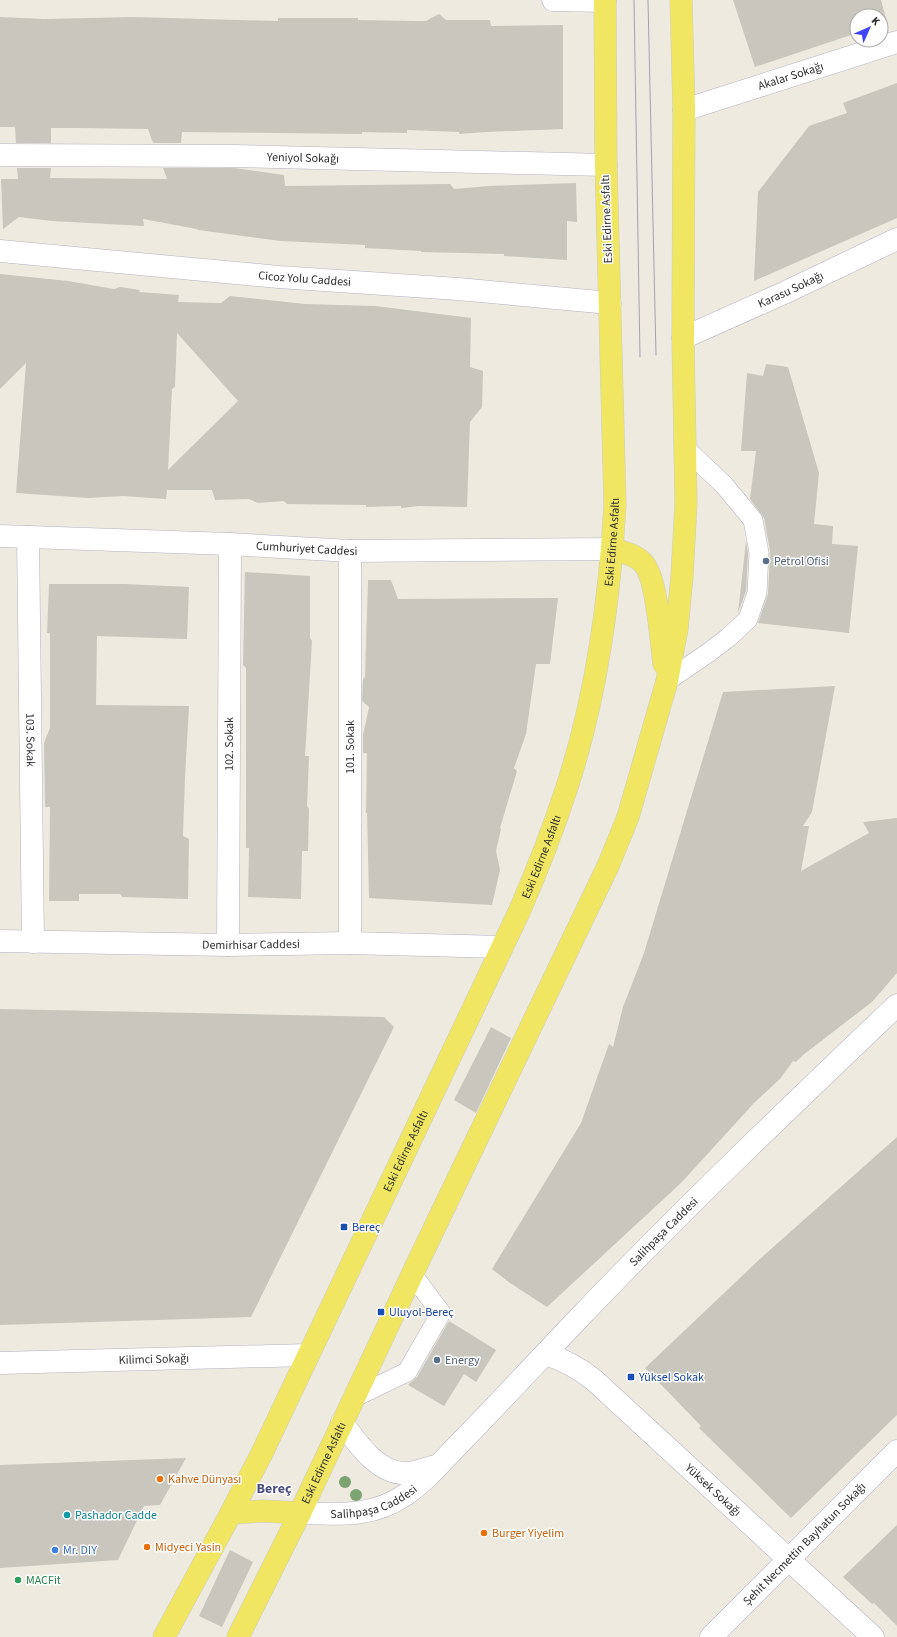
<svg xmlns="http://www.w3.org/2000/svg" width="897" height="1637" font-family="'Source Sans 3',sans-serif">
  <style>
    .building { fill: #c9c6be; fill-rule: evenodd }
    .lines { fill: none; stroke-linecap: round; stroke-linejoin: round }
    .lane-casing { stroke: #b2b2c0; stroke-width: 20 }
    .street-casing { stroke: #b2b2c0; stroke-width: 23 }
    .secondary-casing { stroke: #b2b2c0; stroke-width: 23 }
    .primary-casing { stroke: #ccc; stroke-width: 23 }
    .lane { stroke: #fff; stroke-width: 19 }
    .street { stroke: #fff; stroke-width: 22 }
    .secondary { stroke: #fff; stroke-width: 22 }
    .primary { stroke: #f0e661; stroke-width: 22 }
    .tram { stroke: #a2a1b6; stroke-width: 1 }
    .tree { fill: #7ca473 }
    .service-dot { fill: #5c6f8a; stroke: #fff; stroke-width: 1.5 }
    .transit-dot { fill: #1a4fb4; stroke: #fff; stroke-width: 1.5 }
    .food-dot { fill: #e8710a; stroke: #fff; stroke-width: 1.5 }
    .culture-dot { fill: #0f9aa8; stroke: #fff; stroke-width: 1.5 }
    .shop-dot { fill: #3f7fe0; stroke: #fff; stroke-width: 1.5 }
    .leisure-dot { fill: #2e9e5b; stroke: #fff; stroke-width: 1.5 }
    .labels { text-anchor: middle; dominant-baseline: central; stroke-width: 3; stroke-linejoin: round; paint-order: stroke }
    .street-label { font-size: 12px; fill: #2c2c2c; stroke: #fff }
    .service-label { font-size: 12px; fill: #4e5e75; stroke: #fff; text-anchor: start }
    .transit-label { font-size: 12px; fill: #164399; stroke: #fff; text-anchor: start }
    .food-label { font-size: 12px; fill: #c56008; stroke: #fff; text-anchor: start }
    .culture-label { font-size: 12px; fill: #0d838f; stroke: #fff; text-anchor: start }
    .shop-label { font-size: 12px; fill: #366cbe; stroke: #fff; text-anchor: start }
    .leisure-label { font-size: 12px; fill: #27864d; stroke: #fff; text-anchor: start }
    .quarter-label { font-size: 14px; font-weight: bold; fill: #4c4d7d; stroke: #fff }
  </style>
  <rect width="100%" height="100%" fill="#eeeadf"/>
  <g class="building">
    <polygon points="733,0 881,0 887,22 881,24 881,16 857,16 857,33 755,67"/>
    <polygon points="439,14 446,20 490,20 491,26 563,25 563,129 486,132 459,134 459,132 407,130 407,133 362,132 362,134 182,132 181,143 153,143 148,129 79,128 51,128 51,143 16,143 15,127 0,127 0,17 44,19 134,17 278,21 278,18 358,18 358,20 414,21 426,21"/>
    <polygon points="897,83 897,218 754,281 758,192 809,126 847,113 843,103"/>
    <polygon points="17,168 51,168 50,178 167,179 163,168 234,168 284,175 285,186 450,184 454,189 489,186 576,183 577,222 567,221 567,260 504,256 504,254 421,252 421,251 365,248 365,245 281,241 198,230 197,229 143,219 144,226 52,221 19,217 3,229 1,179 18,179"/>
    <path d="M0 274 68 281 114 289 120 287 140 290 139 292 179 295 178 302 221 303 230 296 305 304 375 306 471 318 470 367 483 371 482 407 470 422 467 507 419 506 401 508V506L366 507V505L287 504 284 501 258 503 249 499 215 500 212 490H167L166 499 123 496 89 498 16 493 26 363 0 389ZM177 333 238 401 168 470 172 389 175 387Z"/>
    <polygon points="766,364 788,367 819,473 814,524 833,526 832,544 858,546 849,633 758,623 768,594 770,551 764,518 750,499 756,451 741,451 747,373 763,376"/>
    <polygon points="746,541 748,554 746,591 738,613"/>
    <polygon points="245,572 310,576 310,638 312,641 305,756 309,756 307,806 309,809 308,851 302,851 301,899 248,897 249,848 246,848 246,668 243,665"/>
    <polygon points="368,580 391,580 398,599 558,598 550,664 536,664 526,734 514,768 517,771 500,828 501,829 496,851 500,870 492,905 369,898 367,813 366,813 367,753 363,753 363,735 369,707 362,701 363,679 365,677"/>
    <polygon points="49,584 125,584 189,587 187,639 97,636 96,705 189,706 185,777 183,836 189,839 188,899 122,897 120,894 79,894 79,901 49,901 50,807 45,807 44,743 50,728 50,633 47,633"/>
    <polygon points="835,686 812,812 803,826 809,826 801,871 869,833 863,822 897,818 897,973 872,1002 803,1055 796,1062 793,1061 780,1079 755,1102 681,1183 547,1307 510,1283 492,1269 581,1123 609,1044 613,1047 623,1007 644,953 723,692"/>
    <polygon points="0,1009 384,1017 394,1027 251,1317 0,1325"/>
    <polygon points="491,1027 511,1038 476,1113 454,1100"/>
    <polygon points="897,1137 897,1415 791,1518 699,1428 701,1426 645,1368 761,1258"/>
    <polygon points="449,1321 496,1350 476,1382 464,1374 444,1406 408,1385 417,1377"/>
    <polygon points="186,1458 160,1505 144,1506 118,1560 0,1568 0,1465"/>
    <polygon points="897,1525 897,1626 874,1603 872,1604 843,1577"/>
    <polygon points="230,1550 253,1562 222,1627 199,1616"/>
  </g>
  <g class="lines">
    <defs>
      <g id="lane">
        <polyline points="667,681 708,653 729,637 748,619 757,593 759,553 753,520 724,485 686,449"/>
        <polyline points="353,1398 407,1372 441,1313 412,1274"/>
      </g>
      <g id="street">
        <polyline points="553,0 605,1"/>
        <path id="s1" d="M0 155 235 156 606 165"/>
        <path id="s2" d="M683 338 786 292 897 239"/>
        <path id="s3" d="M0 536 230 544 350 551 613 549"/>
        <path id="s4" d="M28 537 33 942"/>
        <path id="s5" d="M0 941 228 945 350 943 501 947"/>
        <polyline points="350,943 350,551"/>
        <path id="s6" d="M228 945 230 544"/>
        <path id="s7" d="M0 1363 308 1355"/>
        <path id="s8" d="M711 1637 897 1451"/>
      </g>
      <g id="secondary">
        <path id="s9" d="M684 110 897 42"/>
        <path id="s10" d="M0 251 279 277 458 289 610 303"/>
        <path id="s11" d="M546 1354C564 1360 579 1368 594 1380L873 1637"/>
        <path d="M342 1422C357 1443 379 1476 409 1473 418 1472 427 1468 436 1466"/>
        <path id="s12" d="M300 1513C337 1514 372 1518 405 1495 426 1481 443 1460 461 1442 500 1402 539 1360 578 1319 681 1211 789 1108 897 1005"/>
      </g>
      <g id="primary">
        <path d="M613 549C623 552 636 555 643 563 657 576 661 642 664 664"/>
        <polyline points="231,1513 263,1511 300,1513"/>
        <path id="s13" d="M164 1637 231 1513 261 1455 519 912C537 871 553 830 567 787 596 698 610 598 615 504L606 165 605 0"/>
        <path id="s14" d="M238 1637 300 1513 419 1260 608 866 628 817 667 681 677 629 682 576 686 503 683 338 684 110 681 0"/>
      </g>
    </defs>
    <use href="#lane" class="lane-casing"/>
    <use href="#street" class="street-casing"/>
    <use href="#secondary" class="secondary-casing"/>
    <use href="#primary" class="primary-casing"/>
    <use href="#lane" class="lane"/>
    <use href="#street" class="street"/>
    <use href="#secondary" class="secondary"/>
    <use href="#primary" class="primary"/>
    <g class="tram">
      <polyline points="634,0 640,357"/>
      <polyline points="648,0 656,355"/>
    </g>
  </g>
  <g class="tree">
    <circle cx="345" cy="1482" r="6"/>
    <circle cx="356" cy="1495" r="6"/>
  </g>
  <g class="service-dot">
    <circle cx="766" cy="561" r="4"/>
    <circle cx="437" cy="1360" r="4"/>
  </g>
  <g class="transit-dot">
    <rect x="340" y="1223" width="8" height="8" rx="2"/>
    <rect x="377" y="1308" width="8" height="8" rx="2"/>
    <rect x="627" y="1373" width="8" height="8" rx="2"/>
  </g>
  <g class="food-dot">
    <circle cx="160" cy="1479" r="4"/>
    <circle cx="484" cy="1533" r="4"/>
    <circle cx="147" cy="1547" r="4"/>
  </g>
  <circle class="culture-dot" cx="67" cy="1515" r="4"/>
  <circle class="shop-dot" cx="55" cy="1550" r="4"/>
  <circle class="leisure-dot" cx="18" cy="1580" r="4"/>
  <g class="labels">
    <g class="street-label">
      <text stroke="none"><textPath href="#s9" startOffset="112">Akalar Sokağı</textPath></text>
      <text stroke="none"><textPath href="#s1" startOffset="303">Yeniyol Sokağı</textPath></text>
      <text transform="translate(607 219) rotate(-92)">Eski Edirne Asfaltı</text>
      <text stroke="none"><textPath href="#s10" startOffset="306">Cicoz Yolu Caddesi</textPath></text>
      <text stroke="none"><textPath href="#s2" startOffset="118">Karasu Sokağı</textPath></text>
      <text stroke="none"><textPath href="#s13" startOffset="1191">Eski Edirne Asfaltı</textPath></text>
      <text stroke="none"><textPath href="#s3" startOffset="307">Cumhuriyet Caddesi</textPath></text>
      <text stroke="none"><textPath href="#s4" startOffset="203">103. Sokak</textPath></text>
      <text stroke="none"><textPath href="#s6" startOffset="201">102. Sokak</textPath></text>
      <text transform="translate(350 747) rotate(-90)">101. Sokak</text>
      <text stroke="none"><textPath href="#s13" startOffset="867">Eski Edirne Asfaltı</textPath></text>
      <text stroke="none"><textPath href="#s5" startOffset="251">Demirhisar Caddesi</textPath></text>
      <text stroke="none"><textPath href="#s13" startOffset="543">Eski Edirne Asfaltı</textPath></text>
      <text stroke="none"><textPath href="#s12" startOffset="478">Salihpaşa Caddesi</textPath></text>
      <text stroke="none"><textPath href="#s7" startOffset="154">Kilimci Sokağı</textPath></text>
      <text stroke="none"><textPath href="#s14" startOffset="194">Eski Edirne Asfaltı</textPath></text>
      <text stroke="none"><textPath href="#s11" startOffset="217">Yüksek Sokağı</textPath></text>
      <text stroke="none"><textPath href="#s12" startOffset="76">Salihpaşa Caddesi</textPath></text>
      <text stroke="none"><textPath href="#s8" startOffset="132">Şehit Necmettin Bayhatun Sokağı</textPath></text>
    </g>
    <g class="service-label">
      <text x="774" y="561">Petrol Ofisi</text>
      <text x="445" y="1360">Energy</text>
    </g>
    <g class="transit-label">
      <text x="352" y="1227">Bereç</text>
      <text x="389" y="1312">Uluyol-Bereç</text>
      <text x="639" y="1377">Yüksel Sokak</text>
    </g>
    <g class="food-label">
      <text x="168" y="1479">Kahve Dünyası</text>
      <text x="492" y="1533">Burger Yiyelim</text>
      <text x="155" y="1547">Midyeci Yasin</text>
    </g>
    <g class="culture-label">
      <text x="75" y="1515">Pashador Cadde</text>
    </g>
    <g class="shop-label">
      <text x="63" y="1550">Mr. DIY</text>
    </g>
    <g class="leisure-label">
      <text x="26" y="1580">MACFit</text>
    </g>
    <g class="quarter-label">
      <text x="274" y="1489">Bereç</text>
    </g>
  </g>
  <g transform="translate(869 28) rotate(45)"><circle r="19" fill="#ffffff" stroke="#ababab"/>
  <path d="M0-3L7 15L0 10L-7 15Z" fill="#4045f9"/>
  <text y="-6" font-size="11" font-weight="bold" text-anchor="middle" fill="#2c2c2c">K</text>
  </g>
</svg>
